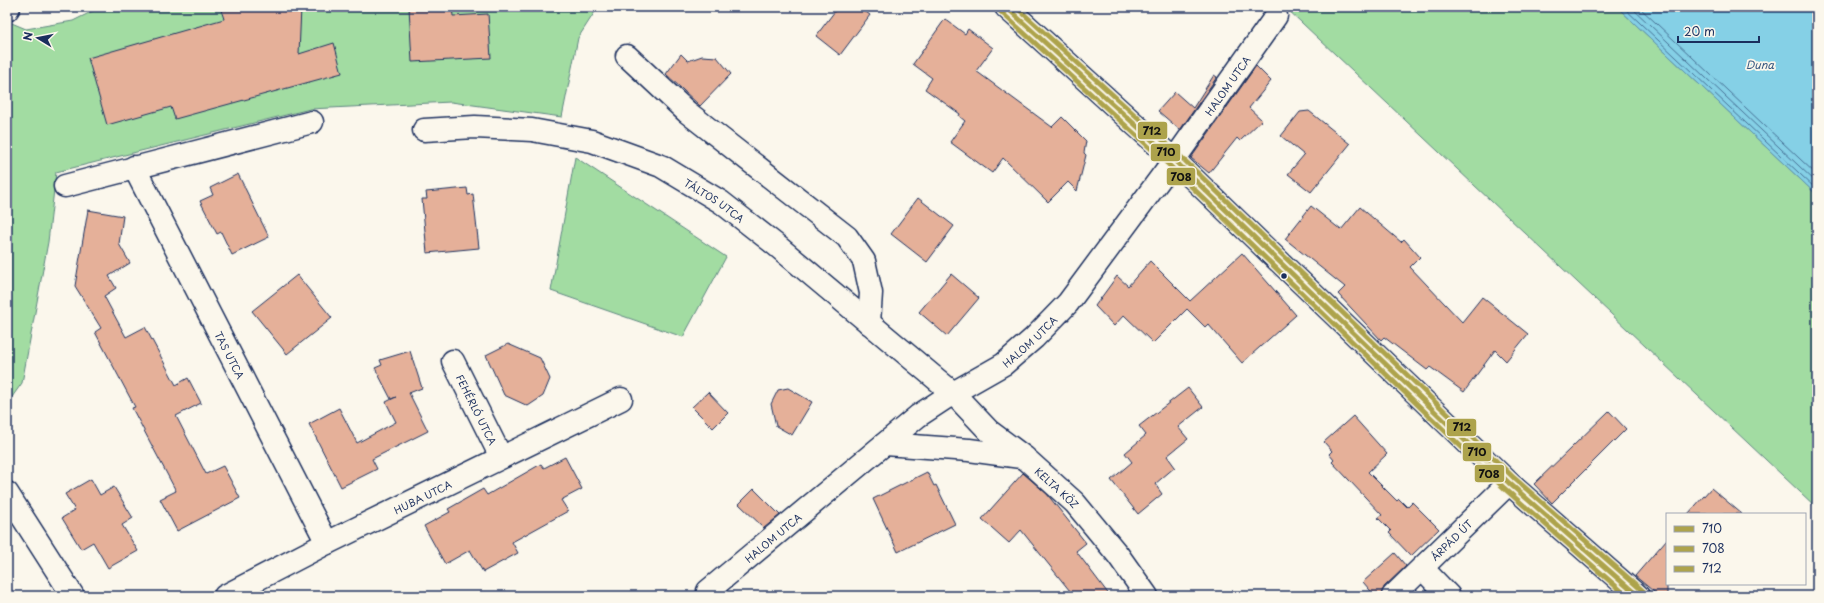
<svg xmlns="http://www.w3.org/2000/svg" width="1824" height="603" font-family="'Playpen Sans',sans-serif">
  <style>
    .green { fill: #a2dca2; stroke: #5e8680 }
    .water { fill: #85d0e6; stroke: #5b90b0 }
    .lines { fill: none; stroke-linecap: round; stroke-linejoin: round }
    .shore { stroke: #456f94; stroke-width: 1 }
    .building { fill: #e5b099; stroke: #1b2f5e }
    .minor-casing { stroke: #1b2f5e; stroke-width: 25 }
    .minor { stroke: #fbf7ec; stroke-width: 22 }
    .bus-1-casing { stroke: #fbf7ec; stroke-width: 8 }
    .bus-2-casing { stroke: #fbf7ec; stroke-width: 8 }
    .bus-3-casing { stroke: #fbf7ec; stroke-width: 8 }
    .bus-1 { stroke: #ada34c; stroke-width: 5 }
    .bus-2 { stroke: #ada34c; stroke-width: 5 }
    .bus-3 { stroke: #ada34c; stroke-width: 5 }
    .bus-dot { fill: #1b2f5e; stroke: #fbf7ec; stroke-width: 1.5 }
    .labels { text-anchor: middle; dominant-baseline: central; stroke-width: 3.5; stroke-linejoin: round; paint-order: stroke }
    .street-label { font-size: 10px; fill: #1b2f5e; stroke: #fbf7ec }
    .water-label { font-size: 11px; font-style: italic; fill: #365780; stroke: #fbf7ec }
    .line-badge { stroke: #fbf7ec; stroke-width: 1.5 }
    .pale-badge-label { font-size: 11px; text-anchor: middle; font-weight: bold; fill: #111 }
  </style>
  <rect width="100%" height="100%" fill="#fbf7ec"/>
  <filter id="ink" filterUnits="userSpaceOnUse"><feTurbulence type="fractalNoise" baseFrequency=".025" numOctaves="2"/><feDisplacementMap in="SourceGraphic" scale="8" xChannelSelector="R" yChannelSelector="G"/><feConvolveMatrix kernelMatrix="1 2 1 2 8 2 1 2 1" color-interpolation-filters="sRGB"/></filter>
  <g filter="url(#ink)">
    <g class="green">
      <polygon points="101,7 598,7 578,38 562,117 451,102 310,109 56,172 48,242 22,383 7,404 7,21 26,29 73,21"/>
      <polygon points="1285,7 1617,7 1817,195 1817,508"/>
      <polygon points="575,157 726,257 683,337 551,291"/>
    </g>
    <polygon class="water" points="1617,7 1817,7 1817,195"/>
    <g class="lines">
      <g class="shore">
        <polyline points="1623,7 1817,190"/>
        <polyline points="1631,7 1817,183"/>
        <polyline points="1639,7 1817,175"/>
      </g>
    </g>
    <g class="building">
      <polygon points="220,7 301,7 299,54 334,43 342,73 175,119 171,107 107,125 88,58 224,19"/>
      <polygon points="409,7 452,7 453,16 488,14 491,58 412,62"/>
      <polygon points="838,7 859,7 870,15 840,55 816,36"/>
      <polygon points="945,19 965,34 968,29 993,48 976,71 1052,127 1062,117 1086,141 1084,153 1086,155 1077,191 1068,182 1048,202 1003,158 992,173 950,142 965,121 959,116 960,114 925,89 932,78 913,64"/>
      <polygon points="681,54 688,61 702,56 717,57 731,74 700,106 666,74"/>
      <polygon points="1256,66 1271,81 1249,108 1262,120 1240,141 1237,138 1209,173 1191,158"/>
      <polygon points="1214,75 1217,77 1180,130 1158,111 1175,92 1193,108"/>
      <polygon points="1309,111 1350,144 1311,192 1288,174 1304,155 1281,136 1300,112"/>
      <polygon points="238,174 269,237 232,255 221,232 217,234 200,201 213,195 210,188"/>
      <polygon points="467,188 468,195 473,194 479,248 427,253 422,199 427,199 426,192"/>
      <polygon points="918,198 954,226 927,262 891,234"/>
      <polygon points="1311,206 1341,230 1360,207 1401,242 1404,239 1420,257 1410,267 1462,322 1482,297 1528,334 1506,361 1495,350 1464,392 1430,367 1427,370 1384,337 1381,340 1338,294 1345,287 1285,239"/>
      <polygon points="88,210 123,216 119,244 130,263 109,276 116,288 104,296 126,337 145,327 176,385 188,378 201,403 176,416 206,474 223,466 240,498 177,531 160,499 176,491 132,408 135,407 95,332 101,328 75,286"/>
      <polygon points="1242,253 1296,315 1242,363 1208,324 1205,327 1187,309 1153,343 1124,315 1114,326 1095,306 1117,276 1128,286 1150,261 1190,301"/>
      <polygon points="951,274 979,298 947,336 919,312"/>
      <polygon points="297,275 332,318 287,354 252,311"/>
      <polygon points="508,344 540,358 550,379 543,396 528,406 504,395 486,355"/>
      <polygon points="410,351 422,388 409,393 428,431 372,459 377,469 341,487 309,424 339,408 357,443 396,422 386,402 396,397 391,399 375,368 382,365 380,360"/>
      <polygon points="788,388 812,402 792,435 776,426 771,404 778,390"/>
      <polygon points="1188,388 1203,407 1178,427 1188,439 1167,456 1175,467 1155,484 1162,494 1138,514 1111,480 1132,462 1125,453 1146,435 1139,426"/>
      <polygon points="708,392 728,413 713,428 692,407"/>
      <polygon points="1609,411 1626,429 1552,503 1534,484"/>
      <polygon points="1353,416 1387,454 1368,472 1397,501 1399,499 1407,507 1412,502 1439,529 1411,556 1389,533 1391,531 1378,518 1382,515 1332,462 1334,460 1329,454 1332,451 1324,442"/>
      <polygon points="565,457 582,489 561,500 568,511 512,542 518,553 483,572 470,550 445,564 424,526 450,512 448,509 483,489 487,495 541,464 544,468"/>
      <polygon points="927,472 934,486 936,485 955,524 898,552 873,499"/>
      <polygon points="1023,473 1047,494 1086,543 1076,551 1110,596 1074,596 1021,530 1009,543 982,519"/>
      <polygon points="91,479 100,495 114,487 133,518 122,525 138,551 108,568 93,542 81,549 62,518 75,510 65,494"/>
      <polygon points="1711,488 1742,514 1688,514"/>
      <polygon points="754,489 780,515 764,528 739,504"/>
      <polygon points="1667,539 1667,596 1659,596 1635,576"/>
      <polygon points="1395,553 1406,566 1384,587 1381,596 1375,596 1363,582"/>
    </g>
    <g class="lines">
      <defs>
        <g id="minor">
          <polyline points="1006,7 1174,160 1509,483 1638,596"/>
          <polyline points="7,10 9,7"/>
          <polyline points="627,56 687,112 847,237 864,261 871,293 869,323"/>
          <path id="s1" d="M424 130 475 127 532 130 592 141 661 166 721 202 776 245 953 393 989 431 1024 457 1075 503 1118 555 1147 596"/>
          <path id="s2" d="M134 167 327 543"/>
          <polyline points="65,186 312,122"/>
          <path id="s3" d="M453 361 501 457"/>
          <polyline points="885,444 969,450 1021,457"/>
          <polyline points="7,493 73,596"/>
          <polyline points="1422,568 1449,596"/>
          <path id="s4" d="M708 591 918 416 953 393 1004 364 1034 338 1068 303 1174 160 1276 16"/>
          <path id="s5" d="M225 596 327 543 621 399"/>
          <path id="s6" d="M1393 596 1509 483"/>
        </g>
      </defs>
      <use href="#minor" class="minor-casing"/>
      <use href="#minor" class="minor"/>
      <defs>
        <polyline id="bus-1" points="1006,7 1174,160 1509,483 1638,596"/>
        <polyline id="bus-2" points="1001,12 1169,165 1504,488 1627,596"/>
        <polyline id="bus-3" points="1016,7 1179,155 1514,478 1643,591"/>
      </defs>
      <use href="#bus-1" class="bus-1-casing"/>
      <use href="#bus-2" class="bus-2-casing"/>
      <use href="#bus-3" class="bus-3-casing"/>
      <use href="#bus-1" class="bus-1"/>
      <use href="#bus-2" class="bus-2"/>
      <use href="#bus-3" class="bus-3"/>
    </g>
  </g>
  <circle class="bus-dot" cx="1284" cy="276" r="3.5"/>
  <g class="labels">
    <g class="street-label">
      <text stroke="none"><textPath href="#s4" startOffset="732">HALOM UTCA</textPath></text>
      <text stroke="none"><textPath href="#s1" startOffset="306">TÁLTOS UTCA</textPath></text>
      <text stroke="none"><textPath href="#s4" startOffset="408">HALOM UTCA</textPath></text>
      <text stroke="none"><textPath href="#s2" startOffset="211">TAS UTCA</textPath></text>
      <text stroke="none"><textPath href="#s3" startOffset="54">FEHÉRLÓ UTCA</textPath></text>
      <text stroke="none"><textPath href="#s1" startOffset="754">KELTA KÖZ</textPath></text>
      <text stroke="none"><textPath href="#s5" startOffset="221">HUBA UTCA</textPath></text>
      <text stroke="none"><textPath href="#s4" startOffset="84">HALOM UTCA</textPath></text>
      <text stroke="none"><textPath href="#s6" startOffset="81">ÁRPÁD ÚT</textPath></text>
    </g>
    <g class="water-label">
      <text x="1760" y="64">Duna</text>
    </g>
  </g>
  <g class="line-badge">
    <rect x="1137" y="121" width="31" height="19" rx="4" fill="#ada34c"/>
    <rect x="1150" y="143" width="31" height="19" rx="4" fill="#ada34c"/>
    <rect x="1166" y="167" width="30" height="19" rx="4" fill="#ada34c"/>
    <rect x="1446" y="418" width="31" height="19" rx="4" fill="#ada34c"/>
    <rect x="1462" y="442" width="30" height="20" rx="4" fill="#ada34c"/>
    <rect x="1474" y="464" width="31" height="19" rx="4" fill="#ada34c"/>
  </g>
  <g class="pale-badge-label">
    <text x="1152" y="135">712</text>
    <text x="1166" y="156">710</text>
    <text x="1181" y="181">708</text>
    <text x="1462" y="431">712</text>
    <text x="1477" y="456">710</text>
    <text x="1489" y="478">708</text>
  </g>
  <rect width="1824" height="603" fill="none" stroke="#fbf7ec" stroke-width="24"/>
  <rect x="12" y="12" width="1800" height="579" fill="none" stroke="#1b2f5e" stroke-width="1.5" filter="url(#ink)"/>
  <rect x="1666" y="513" width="140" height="72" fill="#fbf7ec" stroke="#a1a7b3"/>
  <rect x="1674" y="526" width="20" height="6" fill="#ada34c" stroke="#a1a7b3"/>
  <text x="1702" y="533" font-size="12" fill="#1b2f5e">710</text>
  <rect x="1674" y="546" width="20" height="6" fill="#ada34c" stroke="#a1a7b3"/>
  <text x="1702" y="553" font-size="12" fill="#1b2f5e">708</text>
  <rect x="1674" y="566" width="20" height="6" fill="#ada34c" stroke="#a1a7b3"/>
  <text x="1702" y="573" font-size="12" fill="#1b2f5e">712</text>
  <g transform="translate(38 38) rotate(280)" stroke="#fbf7ec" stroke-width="3" paint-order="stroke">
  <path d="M0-3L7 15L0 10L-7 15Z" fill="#1b2f5e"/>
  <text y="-6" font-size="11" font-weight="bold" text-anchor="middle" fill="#1b2f5e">N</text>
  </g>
  <path d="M1678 36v6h81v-6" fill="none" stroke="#1b2f5e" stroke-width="2"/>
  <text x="1684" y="36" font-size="12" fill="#1b2f5e" stroke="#fbf7ec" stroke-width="3" paint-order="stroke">20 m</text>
</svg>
